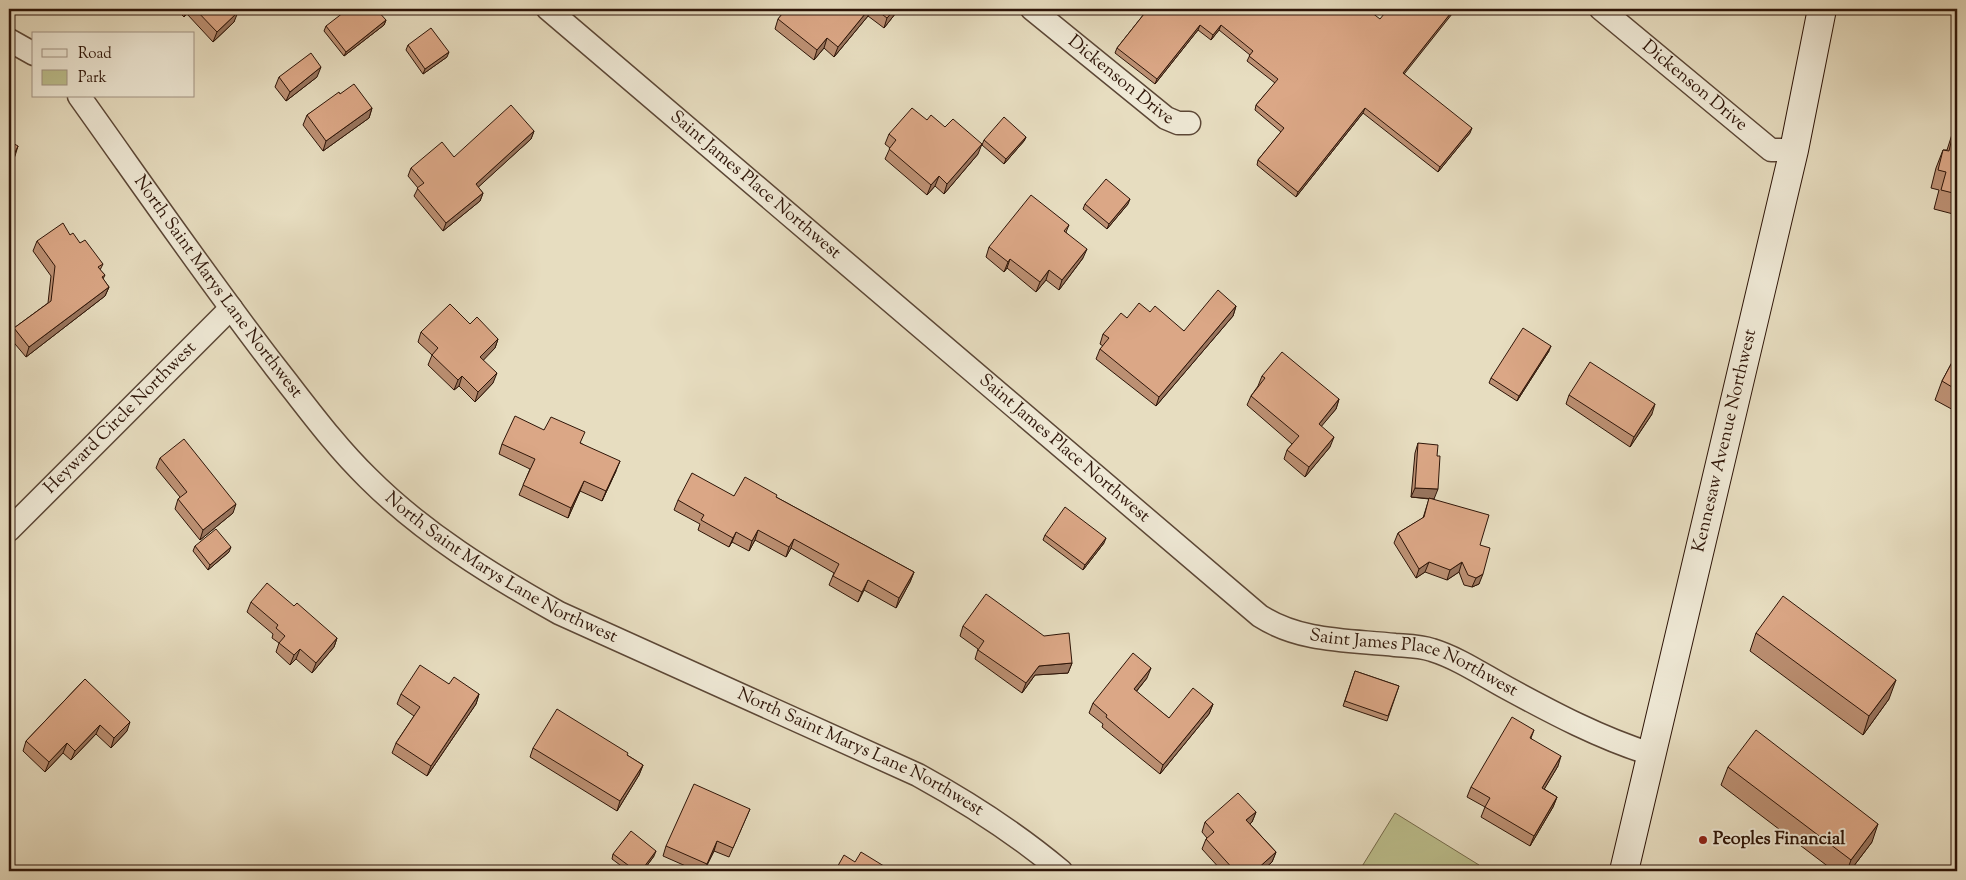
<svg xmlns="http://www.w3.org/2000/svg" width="1966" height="880" font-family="'Sorts Mill Goudy',serif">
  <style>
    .green { fill: #bcbf8d; stroke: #756a4a }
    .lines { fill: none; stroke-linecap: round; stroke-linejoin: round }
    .street-casing { stroke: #5c4736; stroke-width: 25 }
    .secondary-casing { stroke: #2e1508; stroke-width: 30 }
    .street { stroke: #efe9d6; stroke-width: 22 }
    .secondary { stroke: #efe9d6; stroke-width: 28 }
    .wall { fill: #bc9073; stroke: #2e1508 }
    .shaded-wall { fill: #99755e; stroke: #2e1508 }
    .building { fill: #dba786; stroke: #2e1508 }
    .poi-dot { fill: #8f2418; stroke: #efe9d6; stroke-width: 2 }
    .labels { text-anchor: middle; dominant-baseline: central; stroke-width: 4; stroke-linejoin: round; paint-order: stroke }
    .street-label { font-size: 18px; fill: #2e1508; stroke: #efe9d6 }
    .poi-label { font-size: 18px; font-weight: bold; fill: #2e1508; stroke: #efe9d6; text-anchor: start }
  </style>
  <rect width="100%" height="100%" fill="#e7ddc0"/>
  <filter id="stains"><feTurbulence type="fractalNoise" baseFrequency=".004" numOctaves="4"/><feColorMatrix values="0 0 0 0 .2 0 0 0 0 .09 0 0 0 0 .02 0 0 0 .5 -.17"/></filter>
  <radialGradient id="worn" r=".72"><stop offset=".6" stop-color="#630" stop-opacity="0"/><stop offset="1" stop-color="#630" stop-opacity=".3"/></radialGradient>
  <polygon class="green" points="1395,813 1479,865 1476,871 1366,871 1361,868"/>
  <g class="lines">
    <defs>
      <g id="street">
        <path id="s1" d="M548 9 1260 616C1301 642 1348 640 1395 645 1407 646 1420 646 1432 650 1458 658 1483 675 1507 688 1553 713 1600 738 1651 754"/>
        <path id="s2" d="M1032 9 1166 118 1178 123H1189"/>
        <path id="s3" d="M1601 9 1771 150H1794"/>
        <polyline points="9,40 34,54"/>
        <path id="s4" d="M79 96C144 187 208 280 276 368 306 406 334 445 368 478 423 533 491 575 559 613L918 775C969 803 1017 834 1061 871"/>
        <path id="s5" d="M9 530 231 308"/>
      </g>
      <g id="secondary">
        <path id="s6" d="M1624 871 1794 150 1822 9"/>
      </g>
    </defs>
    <use href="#street" class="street-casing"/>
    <use href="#secondary" class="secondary-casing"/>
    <use href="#street" class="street"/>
    <use href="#secondary" class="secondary"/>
  </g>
  <g class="wall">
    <polygon points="176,9 235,9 234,22 213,42 187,14 184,17"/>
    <polygon points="780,9 899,9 884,28 868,16 834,57 824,48 814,60 775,29 778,19 784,12"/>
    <polygon points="1148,9 1367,9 1404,74 1470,133 1438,172 1363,113 1296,197 1257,165 1258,160 1281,132 1255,110 1256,105 1275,83 1247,61 1250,55 1219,30 1211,40 1198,30 1155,84 1115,53 1117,48"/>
    <polygon points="386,20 384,25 344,56 324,31 326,26"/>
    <polygon points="408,45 447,57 423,74 406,50"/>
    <polygon points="279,77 317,77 286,101 275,87"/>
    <polygon points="340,94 372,108 369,118 323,151 303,125 307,115"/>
    <polygon points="927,120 978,154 944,194 935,186 927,195 885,159 890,148 885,144 889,134"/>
    <polygon points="1955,125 1957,126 1957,215 1934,209 1939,190 1931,188 1936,168 1943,150 1947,150"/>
    <polygon points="534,131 531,139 478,187 483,193 480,201 443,231 414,196 418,188 408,176 411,168 454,157"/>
    <polygon points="1026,137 1024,141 1004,164 982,145 984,140"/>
    <polygon points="1085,204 1128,204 1107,229 1083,209"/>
    <polygon points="1069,225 1066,232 1083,258 1059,290 1046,280 1036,292 1007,268 1004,272 986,257 989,247"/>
    <polygon points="70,235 80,243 103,264 100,270 105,275 103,279 109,287 105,296 26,357 10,338 14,328 48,303 51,276 33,251 37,241"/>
    <polygon points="1236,306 1233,316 1156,406 1096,359 1100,349 1103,346 1100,344 1103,334 1127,318 1150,312 1184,331"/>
    <polygon points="470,324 498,339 495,348 483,360 493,383 475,402 459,386 454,390 428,365 432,355 418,342 421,332"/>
    <polygon points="1549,351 1517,401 1489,383 1491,378"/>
    <polygon points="1957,353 1957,412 1935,400 1942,381"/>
    <polygon points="1262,376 1339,399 1336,409 1321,426 1330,447 1305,477 1284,459 1287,450 1292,444 1247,405 1251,396 1258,386"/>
    <polygon points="1569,395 1652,414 1630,447 1566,404"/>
    <polygon points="544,430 581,443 616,471 602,501 580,491 568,518 519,495 530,469 499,454 502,444"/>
    <polygon points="1418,443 1434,499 1430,499 1480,545 1479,584 1472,587 1464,585 1459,572 1447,580 1425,572 1416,578 1394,543 1398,533 1423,518 1429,499 1411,497 1415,453"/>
    <polygon points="160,458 233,513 200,540 175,509 178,499 180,497 156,468"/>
    <polygon points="734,496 776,497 914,572 910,582 896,608 864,590 858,602 829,585 834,573 791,548 786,557 755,540 749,551 732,542 729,547 698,530 700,524 674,510 678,500"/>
    <polygon points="1045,535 1104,543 1083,570 1043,540"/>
    <polygon points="195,546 229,552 208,570 193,551"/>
    <polygon points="251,602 294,606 337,638 334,647 312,673 296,659 290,665 276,652 279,643 272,638 273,634 247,612"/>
    <polygon points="963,626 1072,663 1068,673 1035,675 1022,693 975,659 978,649 960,636"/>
    <polygon points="1756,633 1889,699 1863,735 1750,651"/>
    <polygon points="1355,671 1399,686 1387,721 1343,706"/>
    <polygon points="1147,678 1136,692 1169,718 1213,704 1209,714 1160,774 1102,727 1103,724 1089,713 1093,703"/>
    <polygon points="85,679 127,731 111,748 96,734 71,760 63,753 45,772 23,751 26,741"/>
    <polygon points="449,684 479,694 476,704 427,776 392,753 396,743 414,716 397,704 401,694"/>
    <polygon points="1534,730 1531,738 1558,766 1544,789 1557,797 1553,807 1530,846 1481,817 1485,807 1467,797 1471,787"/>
    <polygon points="533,748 627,755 643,765 639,775 617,811 530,757"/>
    <polygon points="1728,767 1872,842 1850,871 1834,871 1721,785"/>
    <polygon points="750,809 729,857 714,851 704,871 697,871 663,856 666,846"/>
    <polygon points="1957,809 1957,826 1952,823"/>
    <polygon points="1256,812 1252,822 1250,824 1276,852 1272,862 1262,871 1222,871 1202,849 1206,839 1207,838 1202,832 1205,822"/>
    <polygon points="613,854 654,856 643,871 628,871 612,859"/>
  </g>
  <g class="shaded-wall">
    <polygon points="187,9 189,9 187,14 184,17"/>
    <polygon points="869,9 870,9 868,16 834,57 838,47"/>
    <polygon points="895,9 899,9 884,28 887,18"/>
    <polygon points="1454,9 1456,9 1401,78 1403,73"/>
    <polygon points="238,12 234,22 213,42 217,32"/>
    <polygon points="386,20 384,25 344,56 346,52"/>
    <polygon points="1200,25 1198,30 1155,84 1157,79"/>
    <polygon points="1221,25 1219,30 1211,40 1213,35"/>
    <polygon points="827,38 824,48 814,60 817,50"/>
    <polygon points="449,52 447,57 423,74 425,69"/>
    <polygon points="321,67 317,77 286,101 290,92"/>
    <polygon points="372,108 369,118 323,151 326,141"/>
    <polygon points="1365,108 1363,113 1296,197 1298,192"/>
    <polygon points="1472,128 1470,133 1438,172 1440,167"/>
    <polygon points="534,131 531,139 473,192 476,184"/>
    <polygon points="1026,137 1024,141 1004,164 1006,159"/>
    <polygon points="982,144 978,154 944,194 947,184"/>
    <polygon points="18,146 15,156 9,168 9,165"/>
    <polygon points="939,176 935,186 927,195 931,185"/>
    <polygon points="483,193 480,201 443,231 446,223"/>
    <polygon points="1130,199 1128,204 1107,229 1109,224"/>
    <polygon points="1087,249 1083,258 1059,290 1062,280"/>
    <polygon points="1010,259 1007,268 1004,272 1008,262"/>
    <polygon points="1049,270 1046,280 1036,292 1040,282"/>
    <polygon points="109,287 105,296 26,357 29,347"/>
    <polygon points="1236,306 1233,316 1156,406 1159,397"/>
    <polygon points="498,339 495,348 477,367 480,357"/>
    <polygon points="1551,346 1549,351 1517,401 1519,396"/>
    <polygon points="497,373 493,383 475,402 478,392"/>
    <polygon points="462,376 459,386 454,390 458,380"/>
    <polygon points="1339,399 1336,409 1315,434 1319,424"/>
    <polygon points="1655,404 1652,414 1630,447 1634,437"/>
    <polygon points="1334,437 1330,447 1305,477 1309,467"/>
    <polygon points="620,461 616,471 602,501 606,491"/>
    <polygon points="584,481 580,491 568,518 571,508"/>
    <polygon points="1415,488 1438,489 1434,499 1411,497"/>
    <polygon points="236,504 233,513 200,540 203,530"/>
    <polygon points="758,530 755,540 749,551 752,541"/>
    <polygon points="736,532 732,542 729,547 733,538"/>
    <polygon points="1106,538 1104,543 1083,570 1085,565"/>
    <polygon points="794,539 791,548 786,557 789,547"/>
    <polygon points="231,547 229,552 208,570 210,565"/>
    <polygon points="1429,562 1425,572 1416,578 1419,569"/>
    <polygon points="1462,562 1459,572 1447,580 1450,570"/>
    <polygon points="914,572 910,582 896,608 899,598"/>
    <polygon points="1483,574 1479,584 1472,587 1476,578"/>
    <polygon points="868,580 864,590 858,602 862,592"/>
    <polygon points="337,638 334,647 312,673 316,663"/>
    <polygon points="300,649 296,659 290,665 294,655"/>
    <polygon points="1072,663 1068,673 1035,675 1022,693 1026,683 1039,666"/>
    <polygon points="1151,668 1147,678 1130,699 1134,689"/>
    <polygon points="1896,680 1889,699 1863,735 1869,716"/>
    <polygon points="479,694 476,704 427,776 431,766"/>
    <polygon points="1213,704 1209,714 1160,774 1163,765"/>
    <polygon points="130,722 127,731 111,748 114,738"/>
    <polygon points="100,725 96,734 71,760 75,751"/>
    <polygon points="67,743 63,753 45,772 49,762"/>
    <polygon points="1561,756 1558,766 1539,798 1542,788"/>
    <polygon points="643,765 639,775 617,811 620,801"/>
    <polygon points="1557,797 1553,807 1530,846 1534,836"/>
    <polygon points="1256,812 1252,822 1243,830 1246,820"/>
    <polygon points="1878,824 1872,842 1850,871 1847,871 1851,860"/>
    <polygon points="717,841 714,851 704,871 707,864"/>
    <polygon points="656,851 654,856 643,871 641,871"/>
    <polygon points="1276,852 1272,862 1262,871 1255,871"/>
  </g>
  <g class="building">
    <polygon points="195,9 235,9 238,12 217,32"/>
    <polygon points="348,9 376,9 386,20 346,52 326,26"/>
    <polygon points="786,9 869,9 838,47 827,38 817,50 778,19"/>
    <polygon points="875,9 895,9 887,18"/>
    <polygon points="1148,9 1367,9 1380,19 1388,9 1454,9 1403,73 1472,128 1440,167 1365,108 1298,192 1258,160 1284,128 1256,105 1278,79 1249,56 1253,51 1221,25 1213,35 1200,25 1157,79 1117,48"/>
    <polygon points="431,28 449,52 425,69 408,45"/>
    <polygon points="311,53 321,67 290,92 279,77"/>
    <polygon points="354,84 372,108 326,141 307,115 339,92 340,94"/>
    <polygon points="511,105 534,131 476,184 483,193 446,223 417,188 424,183 411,168 442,142 454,157"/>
    <polygon points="912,108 927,120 931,115 945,127 953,119 982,144 947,184 939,176 931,185 889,149 896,140 889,134"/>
    <polygon points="1004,117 1026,137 1006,159 984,140"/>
    <polygon points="1955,125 1957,126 1957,194 1941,190 1946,172 1938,170 1943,150 1949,151"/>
    <polygon points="9,141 18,146 9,165"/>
    <polygon points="1106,179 1130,199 1109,224 1085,204"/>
    <polygon points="1031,195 1069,225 1064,231 1087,249 1062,280 1049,270 1040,282 1010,259 1008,262 989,247"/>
    <polygon points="63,223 70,235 73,233 80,243 85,240 103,264 98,267 105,275 102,277 109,287 29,347 14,328 51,301 55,266 37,241"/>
    <polygon points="1218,290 1236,306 1159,397 1100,349 1109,338 1103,334 1121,313 1127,318 1139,303 1150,312 1155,306 1184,331"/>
    <polygon points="450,304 470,324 477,317 498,339 480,357 497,373 478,392 462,376 458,380 432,355 438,348 421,332"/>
    <polygon points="1523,328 1551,346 1519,396 1491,378"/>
    <polygon points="1282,352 1339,399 1319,424 1334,437 1309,467 1287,450 1299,436 1251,396 1265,378 1262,376"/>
    <polygon points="1957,353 1957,390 1942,381"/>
    <polygon points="1590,362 1655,404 1634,437 1569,395"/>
    <polygon points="515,416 544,430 551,417 585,432 580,443 620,461 606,491 584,481 571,508 523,485 535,459 502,444"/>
    <polygon points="184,439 236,504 203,530 178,499 187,492 160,458"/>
    <polygon points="1418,443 1438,445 1437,456 1440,456 1438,489 1415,488"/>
    <polygon points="692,473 734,496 745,477 777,495 776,497 914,572 899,598 868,580 862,592 833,576 839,564 794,539 789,547 758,530 752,541 736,532 733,538 701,520 704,515 678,500"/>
    <polygon points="1429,498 1489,515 1480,545 1490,548 1483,574 1476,578 1468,575 1462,562 1450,570 1429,562 1419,569 1398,533 1424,517"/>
    <polygon points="1065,507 1106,538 1085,565 1045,535"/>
    <polygon points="216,529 231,547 210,565 195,546"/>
    <polygon points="267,583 294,606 297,603 337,638 316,663 300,649 294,655 279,643 285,636 276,628 278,625 251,602"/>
    <polygon points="986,594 1044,636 1069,633 1072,663 1039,666 1026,683 978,650 984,641 963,626"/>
    <polygon points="1783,596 1896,680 1869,716 1756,633"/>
    <polygon points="1133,653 1151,668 1134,689 1169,718 1193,688 1213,704 1163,765 1106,717 1107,715 1093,703"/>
    <polygon points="420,665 449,684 454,677 479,694 431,766 396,743 420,707 401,694"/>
    <polygon points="1355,671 1399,686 1388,716 1345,701"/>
    <polygon points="85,679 130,722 114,738 100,725 75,751 67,743 49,762 26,741"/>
    <polygon points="557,709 628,753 627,755 643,765 620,801 533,748"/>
    <polygon points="1512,717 1534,730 1530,738 1561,756 1542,788 1557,797 1534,836 1485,807 1490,798 1471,787"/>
    <polygon points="1756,730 1878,824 1851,860 1728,767"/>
    <polygon points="694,784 750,809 733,848 717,841 707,864 666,846"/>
    <polygon points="1238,793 1256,812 1246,820 1276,852 1255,871 1235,871 1206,839 1214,832 1205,822"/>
    <polygon points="631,831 656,851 641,871 636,871 613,854"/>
    <polygon points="861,852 892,871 835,871 844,855 855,862"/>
  </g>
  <circle class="poi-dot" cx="1703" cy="840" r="5"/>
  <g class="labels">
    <g class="street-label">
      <text stroke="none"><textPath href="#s2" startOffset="114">Dickenson Drive</textPath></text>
      <text stroke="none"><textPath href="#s3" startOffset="121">Dickenson Drive</textPath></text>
      <text stroke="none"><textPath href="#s1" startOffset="272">Saint James Place Northwest</textPath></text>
      <text stroke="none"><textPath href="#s4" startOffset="236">North Saint Marys Lane Northwest</textPath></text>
      <text stroke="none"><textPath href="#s5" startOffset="158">Heyward Circle Northwest</textPath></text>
      <text stroke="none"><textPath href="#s6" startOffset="442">Kennesaw Avenue Northwest</textPath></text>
      <text stroke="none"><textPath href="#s1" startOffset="678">Saint James Place Northwest</textPath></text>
      <text stroke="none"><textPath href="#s4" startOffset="641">North Saint Marys Lane Northwest</textPath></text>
      <text stroke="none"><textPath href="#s1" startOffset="1098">Saint James Place Northwest</textPath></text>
      <text stroke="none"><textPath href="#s4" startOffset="1046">North Saint Marys Lane Northwest</textPath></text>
    </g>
    <g class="poi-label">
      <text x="1713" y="840">Peoples Financial</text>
    </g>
  </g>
  <rect width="1966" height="880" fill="none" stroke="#e7ddc0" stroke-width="30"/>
  <rect x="10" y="10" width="1946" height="860" fill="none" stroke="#2e1508" stroke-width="2.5"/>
  <rect x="15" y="15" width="1936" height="850" fill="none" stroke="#2e1508"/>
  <rect x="32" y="32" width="162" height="65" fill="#efe9d6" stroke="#a29484"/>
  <rect x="42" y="49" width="25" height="8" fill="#efe9d6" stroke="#a29484"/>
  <text x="78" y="58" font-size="15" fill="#2e1508">Road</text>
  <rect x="42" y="70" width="25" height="15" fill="#bcbf8d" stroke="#a29484"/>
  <text x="78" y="82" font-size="15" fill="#2e1508">Park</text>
  <rect width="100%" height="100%" filter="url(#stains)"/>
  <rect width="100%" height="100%" fill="url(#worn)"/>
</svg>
